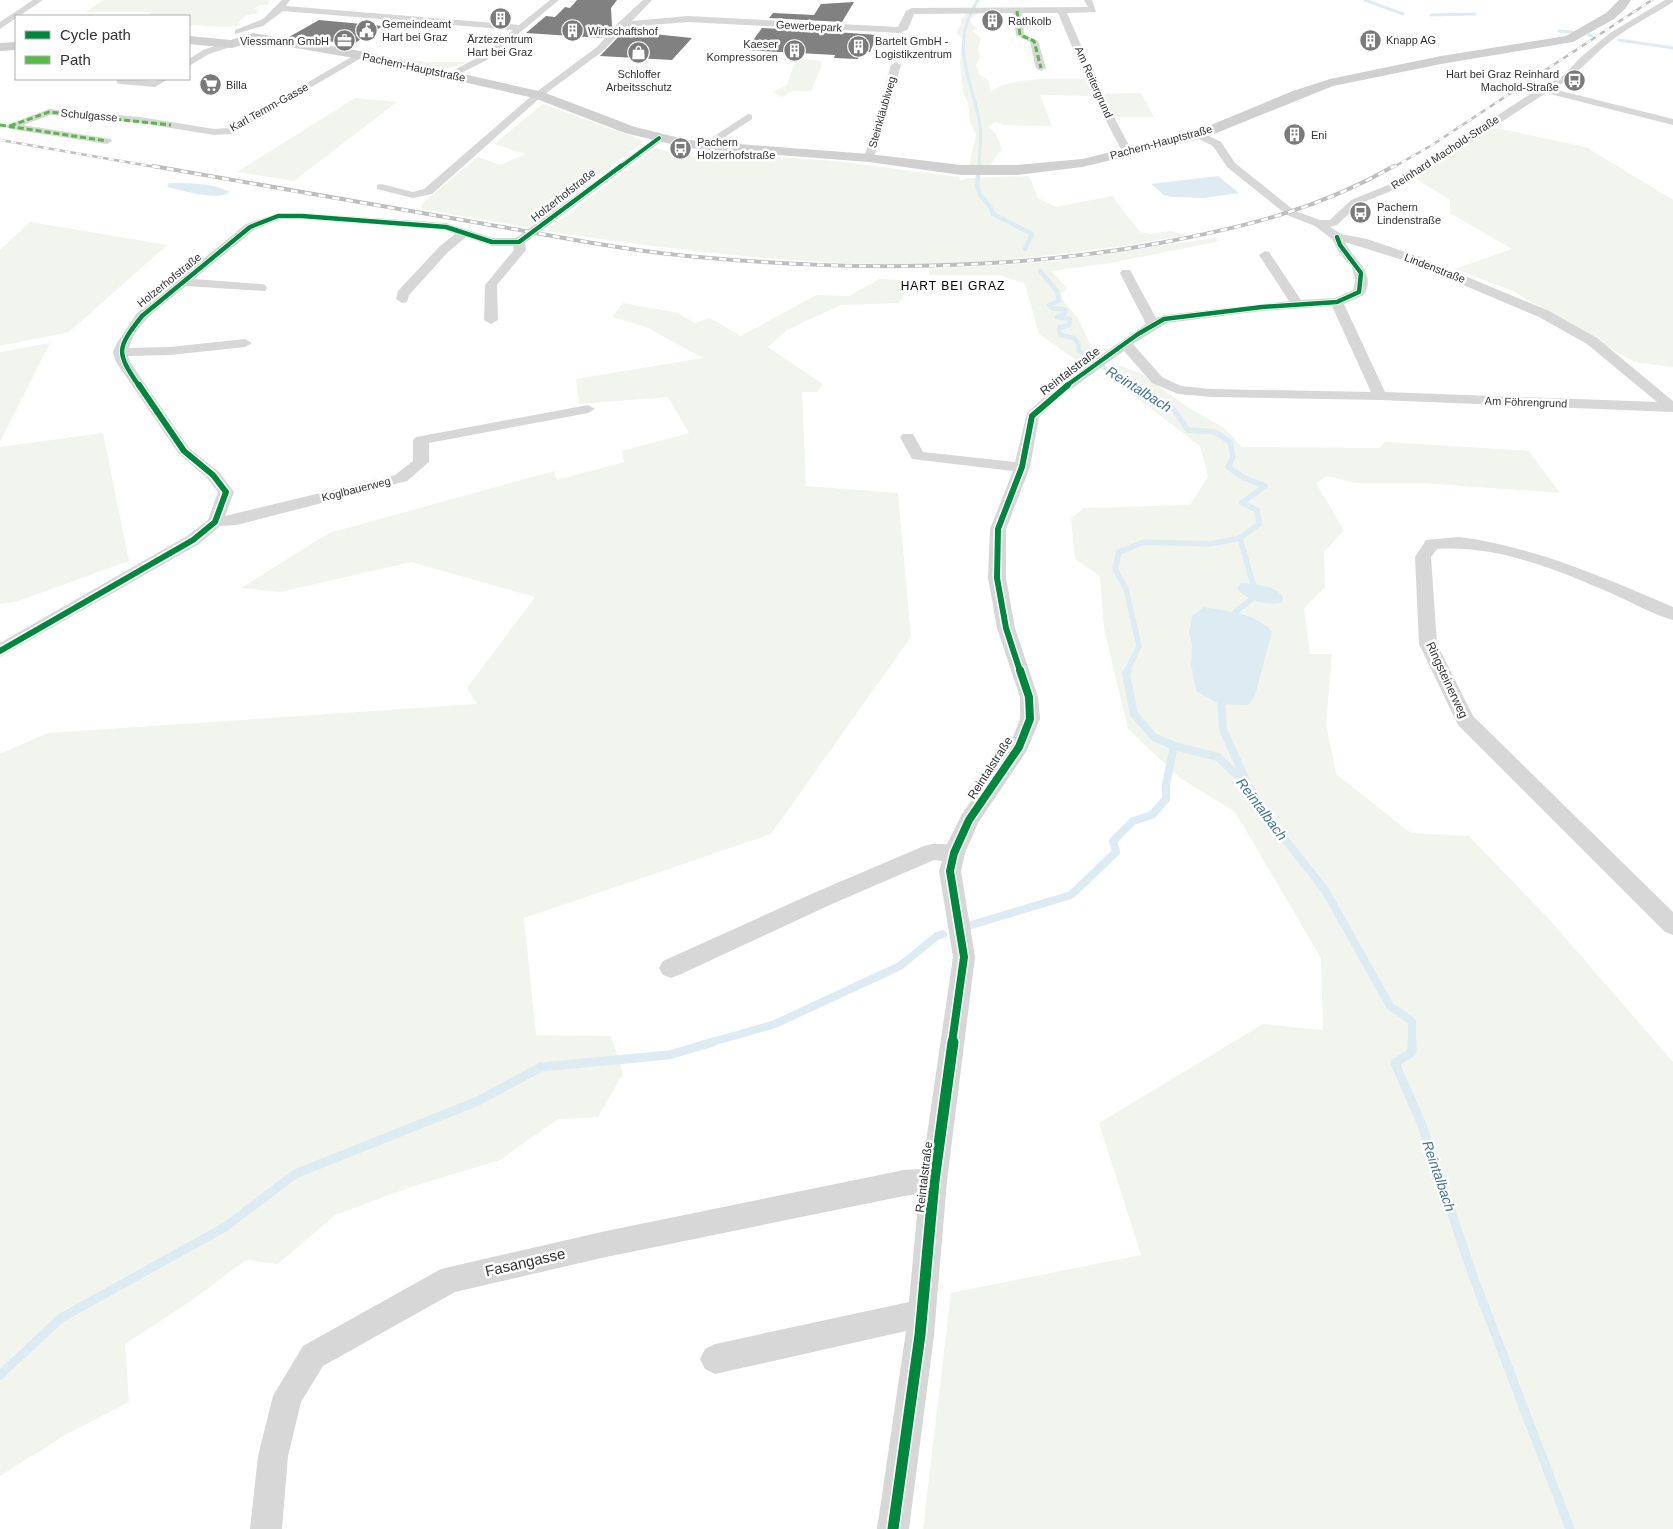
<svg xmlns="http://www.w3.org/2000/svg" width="1673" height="1529" font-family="Helvetica,sans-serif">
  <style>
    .green { fill: #f1f5ed; fill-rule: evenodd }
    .water { fill: #ddebf3 }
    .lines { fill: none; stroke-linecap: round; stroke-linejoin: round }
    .stream-far4 { stroke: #ddebf3; stroke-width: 3 }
    .stream-far3 { stroke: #ddebf3; stroke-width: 4.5 }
    .stream-far2 { stroke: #ddebf3; stroke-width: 5.5 }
    .stream-far1 { stroke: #ddebf3; stroke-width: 8 }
    .stream { stroke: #ddebf3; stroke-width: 9 }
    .building { fill: #818181 }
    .minor { fill: #d7d7d7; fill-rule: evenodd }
    .secondary { fill: #d0d0d0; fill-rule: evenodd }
    .rail-far1-casing { stroke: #bebebe; stroke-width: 2.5 }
    .rail-casing { stroke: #bebebe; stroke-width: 4 }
    .rail-far1 { stroke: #fff; stroke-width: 2; stroke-dasharray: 5.5; stroke-linecap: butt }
    .rail { stroke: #fff; stroke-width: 2.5; stroke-dasharray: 7; stroke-linecap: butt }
    .quiet { stroke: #58b947; stroke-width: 3; stroke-dasharray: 6 3; stroke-linecap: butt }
    .cycleway-far4-casing { stroke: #fff; stroke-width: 5 }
    .cycleway-far3-casing { stroke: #fff; stroke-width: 6 }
    .cycleway-far2-casing { stroke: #fff; stroke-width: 9 }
    .cycleway-far1-casing { stroke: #fff; stroke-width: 11 }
    .cycleway-casing { stroke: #fff; stroke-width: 14 }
    .cycleway-far4 { stroke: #00873e; stroke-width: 4 }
    .cycleway-far3 { stroke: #00873e; stroke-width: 4.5 }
    .cycleway-far2 { stroke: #00873e; stroke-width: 6 }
    .cycleway-far1 { stroke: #00873e; stroke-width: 8 }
    .cycleway { stroke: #00873e; stroke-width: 11 }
    .labels { text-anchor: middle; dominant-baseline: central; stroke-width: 5; stroke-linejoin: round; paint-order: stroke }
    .far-poi-label { font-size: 11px; fill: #333; stroke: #fff; text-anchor: start }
    .far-street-label { font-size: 11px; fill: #333; stroke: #fff }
    .far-quarter-label { font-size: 12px; letter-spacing: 1px; fill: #000; stroke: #fff }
    .street-label { font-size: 12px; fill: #333; stroke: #fff }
    .water-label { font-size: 14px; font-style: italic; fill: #3f7597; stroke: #fff }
    .near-street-label { font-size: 15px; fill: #333; stroke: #fff }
  </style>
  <rect width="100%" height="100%" fill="#fff"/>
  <g class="green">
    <path d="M104 0H270L268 5H259L254 9 260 10 257 12 261 13 247 15 237 23 241 24C232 30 203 25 189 25V16H147L152 12H85Z"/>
    <path d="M964 12H980L970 19 971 23 977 28 972 31 981 38 978 51 980 57 976 65 979 74 989 81 991 92C1008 76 1062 79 1085 79L1092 96 1040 95 1052 126 1003 125 996 122 988 127 996 134 1002 150 994 159 990 167 969 166 976 134 970 122 968 103 963 93 960 64 962 38 957 34 958 28 961 26V19L965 16Z"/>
    <path d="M393 58 428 62H467C444 75 415 64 391 59Z"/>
    <polygon points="796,58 821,61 822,65 811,91 793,91 782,97 773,92 787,85"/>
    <polygon points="1141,93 1154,117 1113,117 1101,94"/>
    <polygon points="355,98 397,102 294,181 237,172"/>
    <polygon points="543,104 644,141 531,228 421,209 424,202 478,157 500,165 526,154 494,144"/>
    <polygon points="1477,124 1586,147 1673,200 1673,367 1634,362 1513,291 1455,269 1512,249 1450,213 1450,200 1408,174"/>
    <path d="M656 148 682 156 751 155 834 161 959 177 960 181 968 178 1029 176 1038 198 1056 207 1112 196 1140 232 1151 234 1169 231 1188 235C1101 250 1013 262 925 264 800 266 675 250 552 232L550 228Z"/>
    <polygon points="30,222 167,245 69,332 0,346 0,250"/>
    <polygon points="1214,238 1221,241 1110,263 1051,271 1067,288 1061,294 1063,301 1078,318 1095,355 1081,364 1039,334 1025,284 1000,275 929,275 930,269 1051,262"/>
    <polygon points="879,279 914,281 899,303 841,305 787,330 768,347 823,384 817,392 802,392 806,486 898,493 911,637 771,834 524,918 536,1035 611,1036 623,1074 598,1117 558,1119 500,1160 414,1186 335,1215 278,1264 246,1260 191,1301 125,1344 129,1402 65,1435 0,1476 0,754 48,733 477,704 467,688 535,597 411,562 281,592 241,588 329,533 554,471 557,480 624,462 622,451 689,433 668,397 579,404 576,379 703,358 646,327 612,317 623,303 678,313 695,323 710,318 741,336 816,295 849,296"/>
    <polygon points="50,343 0,442 0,352"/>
    <path d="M1112 363 1140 373 1186 406 1224 428 1242 447 1380 448 1385 442 1529 451 1560 493 1423 483H1356L1327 476 1316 483 1344 530 1324 552 1325 587 1304 608 1310 654H1332L1326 723 1336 774 1411 833 1469 836 1549 919 1673 1062V1529H923L951 1293 1141 1255 1099 1123 1263 1024 1323 1030 1321 958 1235 812 1180 778 1128 729 1104 629 1100 576 1075 559 1071 519 1083 508 1190 505 1208 477 1200 446 1104 373ZM1204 607C1228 611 1255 613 1272 631L1264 657 1191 663 1192 644Z"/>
    <polygon points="103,433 129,561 15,602 0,604 0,447"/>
  </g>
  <g class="water">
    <polygon points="1218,176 1239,193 1204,198 1172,197 1164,195 1151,184"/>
    <path d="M169 183C187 183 214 183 230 192 217 202 182 190 167 187Z"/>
    <path d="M1241 583C1254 584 1275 585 1283 597L1282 602C1268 607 1246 600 1237 589Z"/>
    <path d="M1204 607C1228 611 1255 613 1272 631L1255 696 1248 705 1219 704 1196 691 1191 663 1192 644 1189 632 1192 616Z"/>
  </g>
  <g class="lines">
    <g class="stream-far4">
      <path d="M978 0C948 46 972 78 980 125 982 139 979 154 979 168"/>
      <polyline points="1365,0 1403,14"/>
      <polyline points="1431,15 1475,14"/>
      <polyline points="1559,31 1572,32"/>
      <polyline points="1589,35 1592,36"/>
      <polyline points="1619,40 1673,48"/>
    </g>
    <g class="stream-far3">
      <path d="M979 166C979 176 975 185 980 194 985 202 991 205 993 214L1032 234 1025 249"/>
      <polyline points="1040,271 1057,291 1059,301 1049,305 1052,308 1066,310 1064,314 1057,317 1070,319 1069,325 1059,328 1060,335 1074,338 1079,344 1078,350 1101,366 1138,386"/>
    </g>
    <g class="stream-far2">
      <polyline points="1233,621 1235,612 1252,599 1253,584 1240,538"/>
      <polyline points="1127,671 1139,646 1126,589 1115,569 1119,552 1144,542 1210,544 1240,538 1259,524 1257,510 1242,503 1265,486 1244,478 1228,467 1233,457 1230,442 1215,432 1188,430 1174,410 1136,385"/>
    </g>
    <g class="stream-far1">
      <polyline points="1128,670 1126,674 1134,714 1154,737 1174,746 1218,757 1250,788 1261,809 1325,890 1390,1006 1412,1021 1412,1043"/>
      <polyline points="1221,696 1223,729 1246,781"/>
      <polyline points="968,926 1071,895 1116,852 1113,841 1133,821 1152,815 1166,799 1166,785 1174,746"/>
      <polyline points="709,1043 775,1024 900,966 937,936 943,934"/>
    </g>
    <g class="stream">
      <polyline points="1412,1042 1412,1052 1395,1063 1422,1125 1473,1276 1570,1529"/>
      <polyline points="0,1375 61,1318 225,1227 295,1174 478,1101 541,1067 669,1055 713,1042"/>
    </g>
  </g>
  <g class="building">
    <polygon points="577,0 617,0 611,8 612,27 602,38 526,33 546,16 555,17 565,7 570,8"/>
    <polygon points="854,2 842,22 769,18 773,13 814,15 821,4"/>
    <polygon points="319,20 383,26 353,44 289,37"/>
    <polygon points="762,28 836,32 877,35 870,52 861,51 858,59 834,58 835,55 746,50"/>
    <polygon points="624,31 692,38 672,60 600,56"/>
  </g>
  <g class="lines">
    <g class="minor">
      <polygon points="33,0 43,0 0,29 0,22"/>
      <polygon points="282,0 290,0 286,6 519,25 550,0 559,0 487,60 451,78 448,77 448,73 481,56 513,30 283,11 263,26 235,34 235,30 263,19"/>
      <polygon points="643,0 652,0 632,21 688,16 898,27 906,11 912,8 1088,7 1084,0 1092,0 1096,12 1067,13 1102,94 1133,153 1128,156 1123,153 1092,94 1058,13 1022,13 1024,34 1038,41 1046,68 1041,71 1036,68 1030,42 1016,35 1013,13 914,14 908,29 900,33 688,22 626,27 603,51 541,97 432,194 413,198 377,189 377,185 381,184 413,192 424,189 535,93 597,47 618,23"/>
      <path d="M1665 0H1673V2C1654 14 1634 24 1616 37 1594 53 1577 76 1553 89L1673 119V125L1546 93 1401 187 1359 204 1337 225 1330 227 1341 234 1367 239 1417 256 1549 311 1597 338 1673 401V412L1380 400 1211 397 1178 394 1152 383 1124 351 1063 395 1039 417 1030 467 1006 529V578L1015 628 1038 697 1040 719 1026 752 978 823 965 853 961 871 975 957 947 1181 934 1335 909 1529H877L906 1331 715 1374 705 1369 700 1359 705 1349 715 1344 909 1302 919 1194 904 1196 606 1257 455 1292 323 1366 301 1402 288 1456 282 1529H250L258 1456 273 1396 303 1346 441 1269 606 1231 904 1170 922 1169 953 957 939 871 942 861 934 860 832 904 679 975 671 978 663 975 659 968 663 961 816 892 924 846 932 844H947L962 814 1010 745 1020 719V697L997 628 988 578 990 529 1013 471 912 459 900 437 903 434H913L923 452 1015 462 1027 413 1053 389 1146 324 1120 273 1122 270H1130L1156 318 1164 315 1289 301 1259 255 1265 251 1269 252 1301 300 1335 298 1353 290 1355 281 1352 267 1340 254 1332 239 1315 226 1287 215 1227 167 1213 146 1195 137V133H1203L1221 142 1235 163 1295 211 1320 220H1330L1351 200 1393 183 1535 91 1563 76 1581 57 1610 33ZM1345 242 1409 262 1539 317 1587 344 1657 402 1385 392 1344 304 1364 295C1377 271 1353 260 1345 242ZM1332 306 1371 392 1211 389 1181 386 1162 377 1133 344 1167 323 1262 311Z"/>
      <polygon points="230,41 233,42 233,46 209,54 189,66 189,59 203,50"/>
      <polygon points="360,52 365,55 363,57 231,134 214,135 140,123 50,115 23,125 111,139 112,141 107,144 10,129 5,126 49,109 140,117 214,129 229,128"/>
      <polygon points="896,62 901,65 874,158 869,161 865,160 864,158 891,65"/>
      <polygon points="117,79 153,81 168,79 155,87 120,84 117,83"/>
      <polygon points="748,114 752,115 752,119 708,148 700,148 699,146"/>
      <path d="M659 135 663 136V140L525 243 526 250 497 285 498 320 491 324 484 320 485 285 514 250 513 246H492L466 237 448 252 409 295 407 302 402 303 396 299 398 291 440 246 455 234 445 230 302 219H280L254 230 194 279 261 284 265 285 267 288 265 291 186 286C166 303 136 321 129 348L170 347 245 339 252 343 245 347 170 355 128 356 130 362 189 448 219 472 234 492 225 516 395 475 413 461V440L416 437 588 405 595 409 588 413 429 443V462L407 481 237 525 220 526 199 544 0 657V643L187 536 208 520 218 492 207 478 179 454 116 362 113 352 117 343 137 313 246 224 278 213H302L446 223 493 238H516Z"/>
      <path d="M1459 537C1535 547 1603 577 1673 607V620C1652 614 1633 603 1613 594 1557 570 1499 545 1437 549L1431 557 1437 644 1473 716 1673 912V935L1665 932 1458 725 1419 644 1415 557 1426 540Z"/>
    </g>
    <g class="secondary">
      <polygon points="1619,0 1631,0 1625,9 1614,19 1573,42 1441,64 1333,86 1204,138 1082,167 1017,175 961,175 869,162 688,148 625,133 534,98 360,59 254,41 232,48 189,44 189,36 231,40 253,33 360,51 543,92 635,127 688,140 869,154 961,165 1017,165 1082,159 1194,132 1293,91 1330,79 1441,56 1566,36 1606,13"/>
      <polygon points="16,42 16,50 0,51 0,43"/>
    </g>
    <defs>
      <g id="rail-far1">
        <polyline points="0,140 161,168"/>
        <polyline points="1392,168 1432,145 1652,0"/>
      </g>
      <path id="rail" d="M153 166C264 186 375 205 485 224 555 236 628 251 698 257 851 271 1009 271 1160 243 1245 227 1319 209 1394 166"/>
    </defs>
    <use href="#rail-far1" class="rail-far1-casing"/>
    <use href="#rail" class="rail-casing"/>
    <use href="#rail-far1" class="rail-far1"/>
    <use href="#rail" class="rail"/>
    <g class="quiet">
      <polyline points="1017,11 1020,35 1034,41 1041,68"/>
      <polyline points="0,125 107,141"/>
      <polyline points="10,126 49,112 171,125"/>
    </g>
    <defs>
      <polyline id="cycleway-far4" points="619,168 659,138"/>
      <g id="cycleway-far3">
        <path d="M139 386C116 352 116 349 142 316L250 227 278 216H302L446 227 492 242H519L621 166"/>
        <polyline points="1066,386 1138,334 1164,319 1262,307 1337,302 1359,292 1361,273 1340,245 1337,237"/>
      </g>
      <g id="cycleway-far2">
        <polyline points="0,651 193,540 215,522 226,492 213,475 184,451 139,385"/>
        <polyline points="1020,671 1006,628 997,578 998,529 1022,467 1032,416 1068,385"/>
      </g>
      <polyline id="cycleway-far1" points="952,1043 964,957 950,871 954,853 969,820 1019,747 1030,719 1029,697 1020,670"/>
      <polyline id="cycleway" points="893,1529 920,1335 934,1181 953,1042"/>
    </defs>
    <use href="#cycleway-far4" class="cycleway-far4-casing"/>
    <use href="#cycleway-far3" class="cycleway-far3-casing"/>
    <use href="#cycleway-far2" class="cycleway-far2-casing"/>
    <use href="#cycleway-far1" class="cycleway-far1-casing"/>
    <use href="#cycleway" class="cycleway-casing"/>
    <use href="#cycleway-far4" class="cycleway-far4"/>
    <use href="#cycleway-far3" class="cycleway-far3"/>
    <use href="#cycleway-far2" class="cycleway-far2"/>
    <use href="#cycleway-far1" class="cycleway-far1"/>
    <use href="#cycleway" class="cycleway"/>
  </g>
  <defs>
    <symbol id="building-disc" viewBox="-11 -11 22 22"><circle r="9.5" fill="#7a7a7a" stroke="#fff"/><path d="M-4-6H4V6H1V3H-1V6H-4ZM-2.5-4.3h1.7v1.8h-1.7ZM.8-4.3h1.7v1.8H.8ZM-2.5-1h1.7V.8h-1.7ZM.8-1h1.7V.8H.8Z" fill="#fff"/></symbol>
    <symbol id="civic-disc" viewBox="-11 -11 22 22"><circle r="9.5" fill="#7a7a7a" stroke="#fff"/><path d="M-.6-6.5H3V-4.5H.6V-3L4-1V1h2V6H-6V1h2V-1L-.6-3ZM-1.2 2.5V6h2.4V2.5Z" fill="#fff"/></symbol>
    <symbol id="office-disc" viewBox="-11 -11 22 22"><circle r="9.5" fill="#7a7a7a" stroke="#fff"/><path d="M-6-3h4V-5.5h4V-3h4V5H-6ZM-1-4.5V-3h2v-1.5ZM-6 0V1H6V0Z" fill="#fff"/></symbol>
    <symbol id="shop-disc" viewBox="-11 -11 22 22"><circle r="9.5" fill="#7a7a7a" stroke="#fff"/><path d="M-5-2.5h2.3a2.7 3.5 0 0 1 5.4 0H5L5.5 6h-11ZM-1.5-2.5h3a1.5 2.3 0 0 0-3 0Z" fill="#fff"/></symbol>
    <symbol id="bus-disc" viewBox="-11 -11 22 22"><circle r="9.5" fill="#7a7a7a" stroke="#fff"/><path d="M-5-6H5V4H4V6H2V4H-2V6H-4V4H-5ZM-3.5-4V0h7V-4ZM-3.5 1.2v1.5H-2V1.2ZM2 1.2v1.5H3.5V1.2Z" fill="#fff"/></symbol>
    <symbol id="supermarket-disc" viewBox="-11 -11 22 22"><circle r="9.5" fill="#7a7a7a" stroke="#fff"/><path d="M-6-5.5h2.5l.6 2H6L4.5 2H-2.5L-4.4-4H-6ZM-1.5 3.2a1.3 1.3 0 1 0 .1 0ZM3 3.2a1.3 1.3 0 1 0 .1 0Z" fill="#fff"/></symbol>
  </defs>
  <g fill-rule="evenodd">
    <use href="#building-disc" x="488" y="6" width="25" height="25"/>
    <use href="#building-disc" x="980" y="8" width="25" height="25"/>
    <use href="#civic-disc" x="354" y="18" width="25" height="25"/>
    <use href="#building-disc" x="560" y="18" width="25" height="25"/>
    <use href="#building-disc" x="1358" y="28" width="25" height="25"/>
    <use href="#office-disc" x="332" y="28" width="25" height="25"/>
    <use href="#building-disc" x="846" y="34" width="25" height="25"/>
    <use href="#building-disc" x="782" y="38" width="25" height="25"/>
    <use href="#shop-disc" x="626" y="40" width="25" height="25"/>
    <use href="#bus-disc" x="1562" y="68" width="25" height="25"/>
    <use href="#supermarket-disc" x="198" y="72" width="25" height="25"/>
    <use href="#building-disc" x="1282" y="122" width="25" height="25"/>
    <use href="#bus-disc" x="668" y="136" width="25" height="25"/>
    <use href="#bus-disc" x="1348" y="200" width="25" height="25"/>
  </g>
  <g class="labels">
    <g class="far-poi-label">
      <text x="1008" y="21">Rathkolb</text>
      <text x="382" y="24">Gemeindeamt<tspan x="382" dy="13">Hart bei Graz</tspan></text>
      <text x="588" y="31">Wirtschaftshof</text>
      <text x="500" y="39" text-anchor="middle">Ärztezentrum<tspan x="500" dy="13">Hart bei Graz</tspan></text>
      <text x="1386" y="40">Knapp AG</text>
      <text x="329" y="41" text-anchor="end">Viessmann GmbH</text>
      <text x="875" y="41">Bartelt GmbH -<tspan x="875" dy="13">Logistikzentrum</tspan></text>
      <text x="778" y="44" text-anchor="end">Kaeser<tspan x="778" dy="13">Kompressoren</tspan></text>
      <text x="639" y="74" text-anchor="middle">Schloffer<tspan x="639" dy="13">Arbeitsschutz</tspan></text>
      <text x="1559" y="74" text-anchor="end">Hart bei Graz Reinhard<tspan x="1559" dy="13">Machold-Straße</tspan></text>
      <text x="226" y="85">Billa</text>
      <text x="1311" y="135">Eni</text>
      <text x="697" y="142">Pachern<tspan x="697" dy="13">Holzerhofstraße</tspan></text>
      <text x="1377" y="207">Pachern<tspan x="1377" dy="13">Lindenstraße</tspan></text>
    </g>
    <g class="far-street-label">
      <text transform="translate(809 26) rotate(3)">Gewerbepark</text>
      <text transform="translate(414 67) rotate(12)">Pachern-Hauptstraße</text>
      <text transform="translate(1094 82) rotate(66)">Am Reitergrund</text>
      <text transform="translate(269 107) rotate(-29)">Karl Temm-Gasse</text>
      <text transform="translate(882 112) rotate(-74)">Steinkläublweg</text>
      <text transform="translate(89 115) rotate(5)">Schulgasse</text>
      <text transform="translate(1161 142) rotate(-15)">Pachern-Hauptstraße</text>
      <text transform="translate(1445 152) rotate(-33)">Reinhard Machold-Straße</text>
      <text transform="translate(563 195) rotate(-38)">Holzerhofstraße</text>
      <text transform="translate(1435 268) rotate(21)">Lindenstraße</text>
      <text transform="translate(169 280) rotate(-39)">Holzerhofstraße</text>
      <text transform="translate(1526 402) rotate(2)">Am Föhrengrund</text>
      <text transform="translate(356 489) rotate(-14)">Koglbauerweg</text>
    </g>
    <g class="far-quarter-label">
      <text x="953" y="286">HART BEI GRAZ</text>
    </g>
    <g class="street-label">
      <text transform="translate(1070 371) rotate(-37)">Reintalstraße</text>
      <text transform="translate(1447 680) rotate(65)">Ringsteinerweg</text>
      <text transform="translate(990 768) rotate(-57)">Reintalstraße</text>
      <text transform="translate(924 1177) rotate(-83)">Reintalstraße</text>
    </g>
    <g class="water-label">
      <text transform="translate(1139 389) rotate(32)">Reintalbach</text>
      <text transform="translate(1262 809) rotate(53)">Reintalbach</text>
      <text transform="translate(1439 1176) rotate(71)">Reintalbach</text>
    </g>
    <g class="near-street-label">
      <text transform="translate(525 1262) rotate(-13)">Fasangasse</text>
    </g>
  </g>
  <rect x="15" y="15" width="175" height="65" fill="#ffffff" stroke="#adadad"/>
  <rect x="25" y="31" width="25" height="8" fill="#00873e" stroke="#adadad"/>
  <text x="60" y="40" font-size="15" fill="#333333">Cycle path</text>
  <rect x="25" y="56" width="25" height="8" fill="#58b947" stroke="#adadad"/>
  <text x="60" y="65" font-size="15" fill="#333333">Path</text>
</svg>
